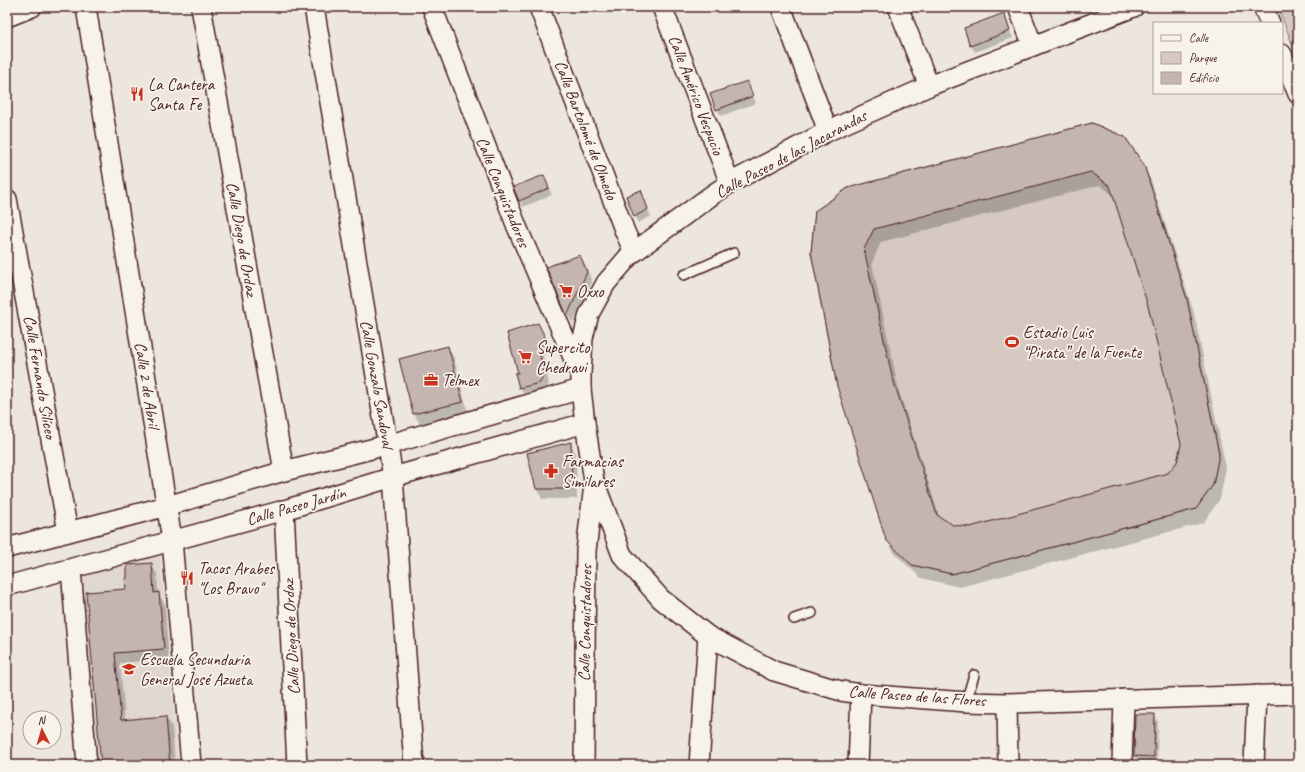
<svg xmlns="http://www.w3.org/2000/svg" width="1305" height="772" font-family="Caveat,sans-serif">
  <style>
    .built { fill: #e0d7d0 }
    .green { fill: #d5c9c2; stroke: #907476 }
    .shadow { fill: #0003; fill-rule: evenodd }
    .building { fill: #c4b5b0; stroke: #4a1f2b; fill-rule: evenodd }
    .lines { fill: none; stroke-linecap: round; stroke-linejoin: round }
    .lane-casing { stroke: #4a1f2b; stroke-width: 12 }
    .street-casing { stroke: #4a1f2b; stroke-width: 22 }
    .lane { stroke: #f7f3e8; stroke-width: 9 }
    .street { stroke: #f7f3e8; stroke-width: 19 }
    .labels { text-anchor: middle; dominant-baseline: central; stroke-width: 3.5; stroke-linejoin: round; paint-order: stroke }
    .poi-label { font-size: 17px; fill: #4a1f2b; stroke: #f7f3e8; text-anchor: start }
    .street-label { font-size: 17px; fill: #4a1f2b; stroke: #f7f3e8 }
  </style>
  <rect width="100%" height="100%" fill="#ece6dd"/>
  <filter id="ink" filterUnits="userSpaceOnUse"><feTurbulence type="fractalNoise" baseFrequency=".025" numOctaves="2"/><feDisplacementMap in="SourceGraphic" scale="8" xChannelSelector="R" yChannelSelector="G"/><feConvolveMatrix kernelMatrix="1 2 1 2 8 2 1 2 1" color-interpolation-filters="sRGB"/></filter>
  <g filter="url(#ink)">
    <polygon class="built" points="160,551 178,765 96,765 80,573"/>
    <g class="green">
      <polygon points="1278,7 1298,7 1298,59"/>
      <polygon points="1092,123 1125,137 1144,165 1187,299 1219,454 1213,485 1196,509 952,574 912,565 837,386 811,252 815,211 848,188"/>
    </g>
    <g class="shadow">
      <polygon points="1081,7 1099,7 1089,9"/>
      <polygon points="1003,14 1013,38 975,52 971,46"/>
      <polygon points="747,82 756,103 721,116 717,109"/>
      <path d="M1143 166 1151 180 1194 313 1226 468 1220 499 1203 523 960 587 921 578 895 554 887 540 849 189ZM1100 185 1114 196 1149 306 1182 444 1178 462 1168 474 970 528 952 526 940 519 899 391 872 263 881 242Z"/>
      <polygon points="543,176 552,195 523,207 520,201"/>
      <polygon points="641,192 651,216 638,223 635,216"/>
      <polygon points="580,256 586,266 592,282 573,324 568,315 548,268"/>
      <polygon points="543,334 552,352 543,355 549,383 545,392 525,397 520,387 519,373"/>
      <polygon points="448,347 454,358 468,412 420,424 414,414 400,360"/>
      <polygon points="570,443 576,453 577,499 542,499 537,488"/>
      <polygon points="151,564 157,574 158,593 165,604 169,659 120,663 125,720 166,717 172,727 175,765 102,765 87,592 127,589"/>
      <polygon points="1136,715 1154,715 1158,722 1157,763 1139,763 1135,756"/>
    </g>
    <g class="building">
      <polygon points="1004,13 1010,31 970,46 964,28"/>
      <polygon points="747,81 753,96 716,110 710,94"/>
      <path d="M1092 123 1125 137 1144 165 1187 299 1219 454 1213 485 1196 509 952 574 912 565 886 540 837 386 811 252 815 211 848 188ZM1091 172 1110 186 1148 306 1181 444 1177 462 1168 473 970 527 953 525 937 515 892 376 864 249 874 229Z"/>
      <polygon points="544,175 549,188 519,201 513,187"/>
      <polygon points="641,190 648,209 634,217 626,196"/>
      <polygon points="580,255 587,272 567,316 546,267"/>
      <polygon points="538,323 548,343 538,345 544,374 540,383 519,388 515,373 518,373 507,333"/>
      <polygon points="448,346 463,402 413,414 399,359"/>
      <polygon points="571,442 572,489 536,489 527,453"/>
      <polygon points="152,563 154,593 159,592 164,649 115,653 121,720 166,716 170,765 101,765 86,592 126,589 125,578 127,578 127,565"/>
      <polygon points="1135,714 1155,714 1154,757 1134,756"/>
    </g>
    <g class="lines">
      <defs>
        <g id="lane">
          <polyline points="684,275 734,253"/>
          <polyline points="794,619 812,613"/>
          <polyline points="966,702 974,675"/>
        </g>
        <g id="street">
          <polyline points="86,7 172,540 191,765"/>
          <polyline points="201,7 284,471"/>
          <polyline points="314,7 393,477 414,765"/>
          <polyline points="432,7 517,227 579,371"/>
          <polyline points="539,7 625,232 634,252"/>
          <polyline points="662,7 730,183"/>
          <polyline points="781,7 828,131"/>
          <polyline points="898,7 929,86"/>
          <polyline points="1018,7 1033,46"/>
          <polyline points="1134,7 929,86 828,131 730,183 712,195 630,255 606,283 589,314 583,338 581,374 581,389 585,423 594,481 622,555 661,599 708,636 774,671 841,691 861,694 966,702 1007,703 1298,694"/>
          <polyline points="1263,7 1270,23"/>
          <polyline points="7,17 32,7"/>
          <polyline points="1282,54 1298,94"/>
          <polyline points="7,199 68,532"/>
          <polyline points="284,510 297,765"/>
          <polyline points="7,548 167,506 284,471 387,445 581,389"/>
          <polyline points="71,569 87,765"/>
          <polyline points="7,586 284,510 393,477 585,423"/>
          <polyline points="1007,703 1008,765"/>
          <polyline points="584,765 586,551 594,485"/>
          <polyline points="699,765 708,636"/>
          <polyline points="858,765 861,694"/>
          <polyline points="1122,765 1124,699"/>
          <polyline points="1254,765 1257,695"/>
        </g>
      </defs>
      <use href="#lane" class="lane-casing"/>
      <use href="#street" class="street-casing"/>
      <use href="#lane" class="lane"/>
      <use href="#street" class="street"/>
    </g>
  </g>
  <defs>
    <symbol id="restaurant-bare" viewBox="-9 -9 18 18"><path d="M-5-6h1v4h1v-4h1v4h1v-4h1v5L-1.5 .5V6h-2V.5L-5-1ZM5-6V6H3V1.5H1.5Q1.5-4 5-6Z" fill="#c8321e" stroke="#f7f3e8" stroke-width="2.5" paint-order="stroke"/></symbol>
    <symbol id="supermarket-bare" viewBox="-9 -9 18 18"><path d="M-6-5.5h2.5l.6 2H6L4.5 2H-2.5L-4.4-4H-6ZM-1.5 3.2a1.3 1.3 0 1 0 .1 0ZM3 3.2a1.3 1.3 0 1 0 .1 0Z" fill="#c8321e" stroke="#f7f3e8" stroke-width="2.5" paint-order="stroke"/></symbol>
    <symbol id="stadium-bare" viewBox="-9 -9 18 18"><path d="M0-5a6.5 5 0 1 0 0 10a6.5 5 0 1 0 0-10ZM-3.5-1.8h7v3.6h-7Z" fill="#c8321e" stroke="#f7f3e8" stroke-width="2.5" paint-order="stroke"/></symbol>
    <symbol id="office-bare" viewBox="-9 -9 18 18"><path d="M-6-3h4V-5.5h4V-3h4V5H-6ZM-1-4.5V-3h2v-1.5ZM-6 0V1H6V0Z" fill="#c8321e" stroke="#f7f3e8" stroke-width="2.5" paint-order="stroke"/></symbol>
    <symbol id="pharmacy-bare" viewBox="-9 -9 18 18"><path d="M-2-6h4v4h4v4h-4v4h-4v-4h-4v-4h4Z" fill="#c8321e" stroke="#f7f3e8" stroke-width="2.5" paint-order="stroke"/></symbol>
    <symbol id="school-bare" viewBox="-9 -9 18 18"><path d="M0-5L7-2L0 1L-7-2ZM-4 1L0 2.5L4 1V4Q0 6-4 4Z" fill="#c8321e" stroke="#f7f3e8" stroke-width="2.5" paint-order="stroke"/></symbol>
  </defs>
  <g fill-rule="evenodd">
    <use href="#restaurant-bare" x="127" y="84" width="20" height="20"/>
    <use href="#supermarket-bare" x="556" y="281" width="20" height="20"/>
    <use href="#stadium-bare" x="1002" y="332" width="20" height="20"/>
    <use href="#supermarket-bare" x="515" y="347" width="20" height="20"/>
    <use href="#office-bare" x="421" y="370" width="20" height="20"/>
    <use href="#pharmacy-bare" x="541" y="461" width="20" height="20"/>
    <use href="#restaurant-bare" x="177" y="568" width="20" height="20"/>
    <use href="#school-bare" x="119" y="659" width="20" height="20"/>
  </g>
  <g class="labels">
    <g class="poi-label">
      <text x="148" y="84">La Cantera<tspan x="148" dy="20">Santa Fe</tspan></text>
      <text x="577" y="291">Oxxo</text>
      <text x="1023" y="332">Estadio Luis<tspan x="1023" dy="20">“Pirata” de la Fuente</tspan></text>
      <text x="536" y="347">Supercito<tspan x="536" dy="20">Chedraui</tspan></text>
      <text x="442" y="380">Telmex</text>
      <text x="562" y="461">Farmacias<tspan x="562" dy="20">Similares</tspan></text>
      <text x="198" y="568">Tacos Arabes<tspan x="198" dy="20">"Los Bravo"</tspan></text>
      <text x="140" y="659">Escuela Secundaria<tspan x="140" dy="20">General José Azueta</tspan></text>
    </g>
    <g class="street-label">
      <text transform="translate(696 95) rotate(69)">Calle Américo Vespucio</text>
      <text transform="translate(586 130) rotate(69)">Calle Bartolomé de Olmedo</text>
      <text transform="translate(791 154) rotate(-28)">Calle Paseo de las Jacarandas</text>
      <text transform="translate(503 192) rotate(68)">Calle Conquistadores</text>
      <text transform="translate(242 239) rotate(80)">Calle Diego de Ordaz</text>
      <text transform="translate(40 377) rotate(80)">Calle Fernando Silíceo</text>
      <text transform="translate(377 384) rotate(80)">Calle Gonzalo Sandoval</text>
      <text transform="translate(147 385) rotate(81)">Calle 2 de Abril</text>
      <text transform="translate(296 506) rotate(-16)">Calle Paseo Jardín</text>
      <text transform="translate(585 623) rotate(-89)">Calle Conquistadores</text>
      <text transform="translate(291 637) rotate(-93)">Calle Diego de Ordaz</text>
      <text transform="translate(917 696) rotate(4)">Calle Paseo de las Flores</text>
    </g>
  </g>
  <rect width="1305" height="772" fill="none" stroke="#f7f3e8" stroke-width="24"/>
  <rect x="12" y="12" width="1281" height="748" fill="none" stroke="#4a1f2b" stroke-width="1.5" filter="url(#ink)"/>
  <rect x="1153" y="22" width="130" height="72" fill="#f7f3e8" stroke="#b29e9c"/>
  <rect x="1161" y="35" width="20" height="6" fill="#f7f3e8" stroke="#b29e9c"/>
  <text x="1189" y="42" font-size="12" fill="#4a1f2b">Calle</text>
  <rect x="1161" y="52" width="20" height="12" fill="#d5c9c2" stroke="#b29e9c"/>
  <text x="1189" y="62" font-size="12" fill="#4a1f2b">Parque</text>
  <rect x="1161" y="72" width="20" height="12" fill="#c4b5b0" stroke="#b29e9c"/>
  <text x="1189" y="82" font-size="12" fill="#4a1f2b">Edificio</text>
  <g transform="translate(42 730) rotate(355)"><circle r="19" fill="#f7f3e8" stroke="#b29e9c"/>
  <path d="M0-3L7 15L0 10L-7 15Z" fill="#c8321e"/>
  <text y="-6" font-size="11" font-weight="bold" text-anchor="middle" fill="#4a1f2b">N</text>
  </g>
</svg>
